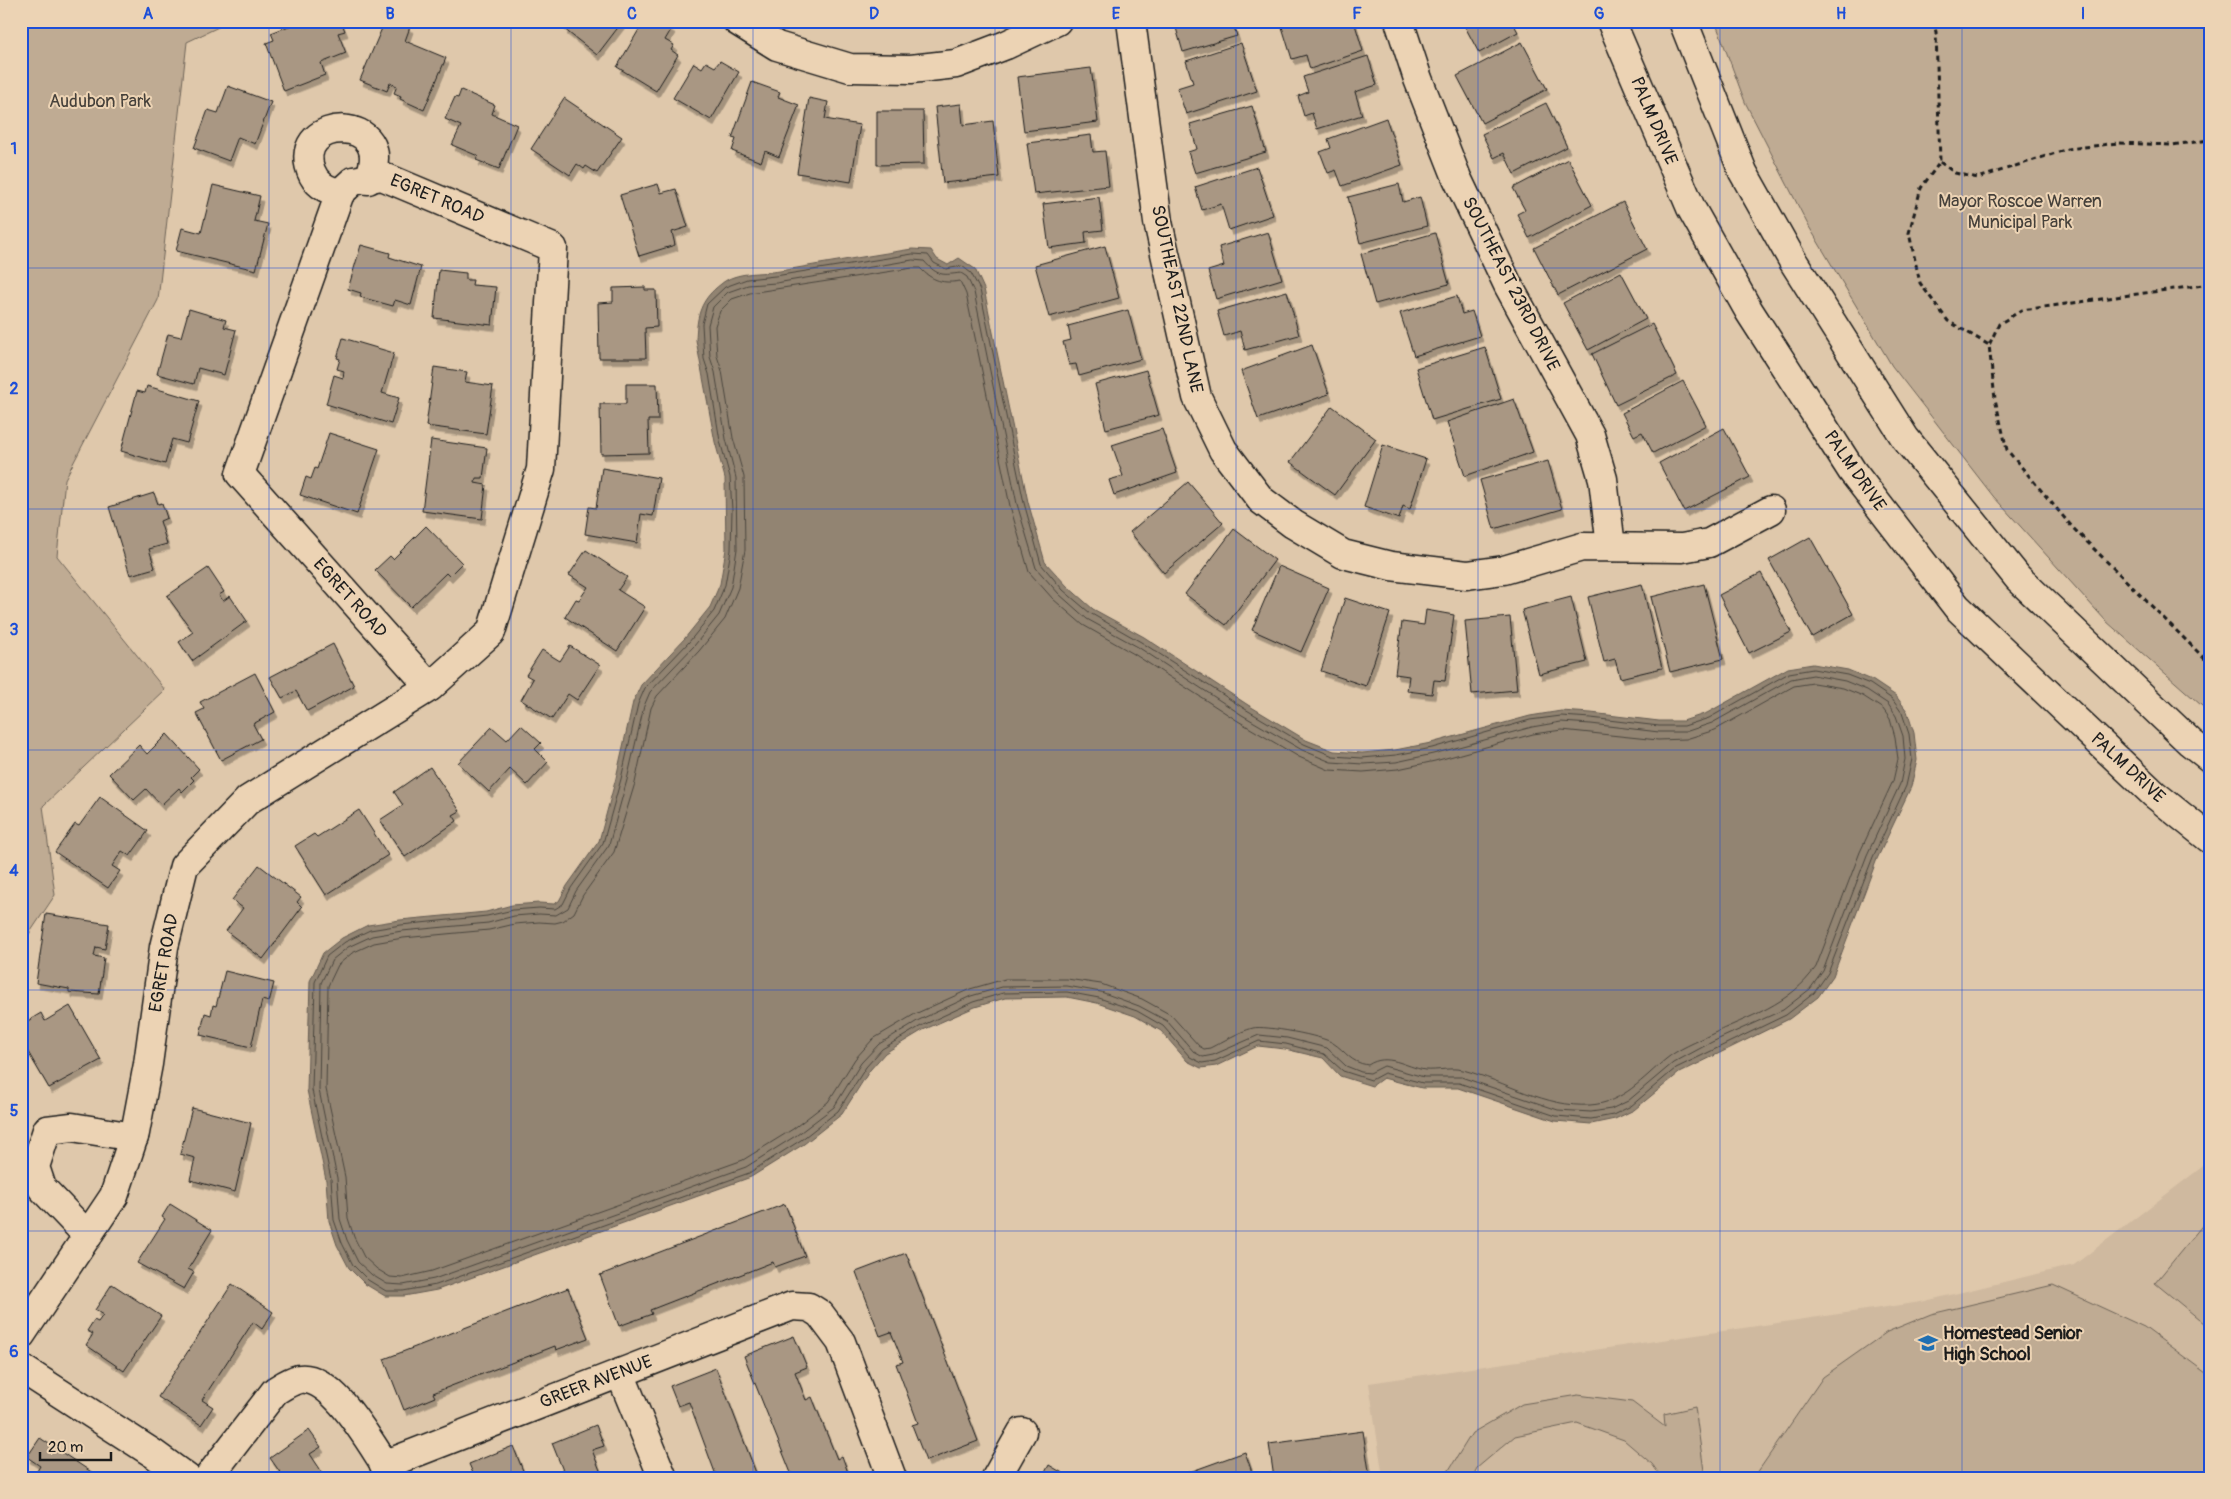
<svg xmlns="http://www.w3.org/2000/svg" width="2231" height="1499" font-family="Pangolin,sans-serif">
  <style>
    .built { fill: #cfb99f }
    .green { fill: #bfab93; stroke: #6e6458 }
    .water { fill: #928472; stroke: #635a50 }
    .lines { fill: none; stroke-linecap: round; stroke-linejoin: round }
    .shore { stroke: #4b463e; stroke-width: 1 }
    .building { fill: #a99783; stroke: #1c1c1c; filter: url(#shadow) }
    .minor-casing { stroke: #1c1c1c; stroke-width: 31 }
    .major-casing { stroke: #1c1c1c; stroke-width: 31 }
    .path { stroke: #1c1c1c; stroke-width: 3; stroke-dasharray: 5 4; stroke-linecap: butt }
    .minor { stroke: #ecd3b4; stroke-width: 28 }
    .major { stroke: #ecd3b4; stroke-width: 28 }
    .grid { fill: none; stroke: #1d4ed8; stroke-width: 1; stroke-opacity: 0.55 }
    .labels { text-anchor: middle; dominant-baseline: central; stroke-width: 4; stroke-linejoin: round; paint-order: stroke }
    .park-label { font-size: 18px; fill: #45403a; stroke: #ecd3b4 }
    .street-label { font-size: 18px; fill: #1c1c1c; stroke: #ecd3b4 }
    .poi-label { font-size: 18px; font-weight: bold; fill: #1c1c1c; stroke: #ecd3b4; text-anchor: start }
    .neatline { fill: none; stroke: #1d4ed8; stroke-width: 2 }
    .grid-label { font-size: 16px; text-anchor: middle; font-weight: bold; fill: #1d4ed8 }
  </style>
  <defs>
    <filter id="shadow"><feDropShadow dx="3" dy="5.5" stdDeviation="0" flood-color="#0004"/></filter>
  </defs>
  <rect width="100%" height="100%" fill="#dfc8ab"/>
  <filter id="ink" filterUnits="userSpaceOnUse"><feTurbulence type="fractalNoise" baseFrequency=".02" numOctaves="2"/><feDisplacementMap in="SourceGraphic" scale="10" xChannelSelector="R" yChannelSelector="G"/><feConvolveMatrix kernelMatrix="1 2 1 2 8 2 1 2 1" color-interpolation-filters="sRGB"/></filter>
  <g filter="url(#ink)">
    <polygon class="built" points="2210,1157 2210,1478 1383,1478 1369,1383 1921,1302 2074,1265 2202,1167"/>
    <g class="green">
      <polygon points="21,21 231,21 187,42 158,300 65,479 57,556 165,690 43,806 55,895 21,946"/>
      <polygon points="1715,21 2210,21 2210,713 2106,621 1993,496 1892,366 1808,225 1745,102"/>
      <polygon points="2210,1216 2210,1328 2155,1283"/>
      <polygon points="2053,1285 2144,1327 2210,1376 2210,1478 1763,1478 1757,1473 1823,1377 1887,1332 1931,1314"/>
      <polygon points="1578,1395 1632,1402 1665,1427 1664,1414 1695,1407 1705,1478 1662,1478 1652,1464 1624,1440 1577,1423 1515,1436 1477,1468 1472,1478 1444,1478 1472,1433 1522,1404"/>
    </g>
    <path class="water" d="M912 249 931 250 937 259 948 265 959 258 975 269 984 289 1028 502 1045 562 1067 586 1093 609 1144 637 1248 705 1306 740 1334 751 1362 753 1395 750 1431 743 1530 716 1561 711 1591 713 1659 721H1683L1707 713 1788 668 1813 664 1848 670 1872 680 1896 696 1907 711 1914 733 1917 760 1911 787 1877 859 1833 976 1818 997 1789 1019 1679 1073 1634 1110 1615 1119 1591 1124 1555 1121 1458 1088H1422L1383 1078 1372 1086 1340 1076 1323 1058 1285 1049 1258 1046 1216 1066 1201 1068 1187 1061 1161 1031 1135 1016 1097 1003 1067 997 1005 998 975 1007 923 1030 885 1053 870 1070 842 1114 804 1144 751 1177 437 1290 404 1296H385L365 1284 349 1268 337 1245 329 1221 326 1180 307 1090 310 981 323 953 342 938 368 925 400 920 486 912 512 905 539 903 554 904 559 901 567 886 599 841 616 778 633 702 641 685 685 638 710 607 720 584 726 549 725 478 715 442 696 340C697 315 700 300 721 284 736 271 761 274 780 271 824 263 868 256 912 249Z"/>
    <g class="lines">
      <g class="shore">
        <polygon points="913,254 928,255 934,263 946,269 962,266 971,273 980,290 1024,503 1041,564 1063,590 1090,613 1141,642 1245,709 1304,744 1333,756 1362,758 1396,755 1432,748 1530,720 1561,716 1591,718 1659,726 1684,726 1709,718 1789,673 1813,669 1847,675 1870,684 1892,699 1902,713 1909,734 1912,759 1906,786 1873,857 1828,973 1814,993 1786,1015 1676,1068 1631,1106 1613,1115 1591,1119 1556,1116 1459,1083 1423,1083 1384,1073 1371,1080 1343,1071 1324,1054 1286,1044 1259,1041 1215,1061 1202,1063 1190,1057 1163,1026 1137,1011 1099,998 1067,992 1003,993 973,1002 921,1026 882,1049 866,1067 838,1111 801,1140 749,1173 436,1285 403,1291 386,1291 368,1280 353,1265 342,1243 334,1220 331,1179 312,1090 315,982 327,956 345,942 370,930 401,925 487,916 513,910 539,908 555,909 563,904 571,888 603,843 621,779 638,704 645,688 689,642 714,611 725,585 731,550 732,510 730,477 720,441 709,374 704,359 702,324 707,304 725,287 747,279 775,276"/>
        <path d="M913 260 924 261C938 277 943 275 961 273L967 277 974 292 1017 504 1036 568 1059 594 1087 619 1138 647 1242 715 1302 750 1331 762 1363 764 1396 762 1433 754 1532 727 1561 722 1591 724 1659 732H1685L1712 723 1791 679 1813 675 1845 681 1867 690 1888 704 1896 716 1903 736 1905 759 1900 784 1867 855 1823 971 1810 989 1783 1010 1712 1042 1673 1063 1628 1101 1611 1109 1591 1112 1558 1110 1461 1077H1424L1384 1066 1370 1073 1361 1072 1346 1066 1327 1048 1287 1038 1259 1035 1213 1055 1203 1057 1194 1052 1167 1021 1139 1006 1101 992 1067 986 1002 987 971 996 919 1020 879 1044 861 1063 834 1107 797 1135 746 1167 434 1279 403 1285 387 1284 372 1275 358 1262 347 1240 340 1219 337 1178 319 1090 321 983 332 960 348 947 372 936 402 931 488 923 514 916 539 914 556 915 568 908 576 891 609 845 627 780 644 706 650 692 694 646 719 615 731 587 737 549 736 478 726 439 715 372 710 357 708 325 713 307 728 292 748 285 776 283Z"/>
        <path d="M913 268H920C932 281 944 284 960 281L966 294 1010 506 1029 572 1053 599 1083 625 1134 654 1238 721 1299 757 1329 770 1363 772 1398 769 1435 761 1533 734 1562 730 1658 740 1686 739 1715 730 1794 686 1813 683 1843 688 1863 696 1883 709 1890 719 1895 737 1898 759 1893 781 1860 852 1816 967C1790 1005 1749 1016 1710 1035 1696 1042 1678 1049 1666 1059 1643 1078 1623 1103 1590 1105 1546 1108 1505 1081 1463 1070 1451 1067 1438 1071 1425 1070 1405 1067 1388 1052 1368 1065 1349 1062 1347 1052 1333 1043 1323 1036 1264 1025 1253 1028 1238 1032 1224 1041 1210 1048L1204 1049 1199 1046 1171 1015 1142 999 1101 984 1067 979H1005L970 989 915 1014 873 1039 855 1059 828 1102 793 1129 743 1160 432 1271 402 1278 390 1277 377 1269 364 1257 354 1237 348 1218 345 1177 326 1089 328 986 338 965 352 953 374 943 403 938 489 930 515 924 539 922 555 923 563 921 574 913 583 895 614 852 635 783 651 708 657 696 699 651 725 619 738 588 745 550 744 477 733 438 722 371 717 356 715 326 720 311 732 299 750 293Z"/>
      </g>
    </g>
    <g class="building">
      <polygon points="302,21 341,21 345,31 338,33 346,53 321,63 325,75 284,91 266,43 274,40 271,33"/>
      <polygon points="385,21 396,21 410,27 405,41 446,58 424,110 400,99 401,96 394,93 397,86 390,83 387,91 360,80"/>
      <polygon points="570,21 623,21 597,55 564,29"/>
      <polygon points="644,21 661,21 672,28 665,40 674,45 671,50 678,55 656,91 617,67"/>
      <polygon points="1174,21 1232,21 1237,36 1183,52"/>
      <polygon points="1301,21 1329,21 1331,26 1354,21 1363,51 1310,69 1306,55 1292,59 1282,27"/>
      <polygon points="1462,21 1512,21 1518,32 1479,53"/>
      <polygon points="1522,42 1547,89 1482,123 1457,76"/>
      <polygon points="1241,43 1257,91 1186,114 1177,88 1193,83 1186,61"/>
      <polygon points="1368,56 1377,85 1355,92 1362,115 1317,129 1312,113 1304,116 1298,96 1308,92 1303,77"/>
      <polygon points="720,61 739,72 711,120 673,98 694,63 702,68 706,62 715,67"/>
      <polygon points="1091,68 1098,122 1024,131 1017,77"/>
      <polygon points="752,82 780,92 778,97 799,105 779,157 765,151 761,162 732,151 736,139 732,138"/>
      <polygon points="228,86 271,102 255,144 238,137 229,161 194,148 208,110 218,113"/>
      <polygon points="461,90 495,105 492,114 517,125 499,169 476,160 478,156 452,145 461,126 445,119 455,97 458,98"/>
      <polygon points="564,98 622,137 597,173 586,166 584,169 577,164 570,175 531,149"/>
      <polygon points="809,98 828,102 825,119 860,125 851,182 797,173"/>
      <polygon points="1546,103 1567,147 1514,174 1504,153 1494,158 1482,134"/>
      <polygon points="961,104 963,125 993,121 999,177 943,183 935,107"/>
      <polygon points="1252,106 1266,152 1195,173 1188,152 1197,149 1190,124"/>
      <polygon points="877,111 923,111 924,164 877,165"/>
      <polygon points="1386,118 1402,165 1342,186 1336,170 1328,173 1320,152 1331,148 1328,139"/>
      <polygon points="1091,135 1093,152 1105,151 1109,186 1034,194 1027,143"/>
      <polygon points="1568,159 1592,205 1529,238 1517,214 1525,210 1513,188"/>
      <polygon points="1257,167 1273,215 1229,230 1221,204 1202,210 1195,187"/>
      <polygon points="658,184 661,193 676,189 688,227 672,232 675,245 639,256 620,195"/>
      <polygon points="1399,184 1403,202 1420,197 1427,226 1360,243 1348,197"/>
      <polygon points="213,185 260,196 254,221 268,224 256,270 176,251 182,228 201,233"/>
      <polygon points="1099,197 1103,230 1085,232 1086,243 1049,248 1043,204"/>
      <polygon points="1623,202 1647,249 1558,295 1534,248"/>
      <polygon points="1268,232 1282,279 1216,299 1208,271 1224,266 1219,247"/>
      <polygon points="1435,233 1449,284 1375,304 1361,254"/>
      <polygon points="361,245 390,253 389,257 421,267 411,305 395,300 393,306 360,297 361,293 348,289"/>
      <polygon points="1105,246 1119,298 1049,317 1035,265"/>
      <polygon points="439,270 466,273 466,280 473,280 472,285 496,287 492,325 434,318"/>
      <polygon points="1621,272 1646,319 1588,350 1563,303"/>
      <polygon points="645,287 645,290 656,290 657,327 645,328 646,358 599,358 598,303 613,302 613,288"/>
      <polygon points="1287,291 1299,335 1245,350 1240,331 1224,336 1217,311"/>
      <polygon points="1457,296 1462,314 1472,311 1480,336 1414,356 1400,313"/>
      <polygon points="189,309 226,320 224,327 236,330 224,375 198,368 194,384 157,374 168,334 181,337"/>
      <polygon points="1128,310 1141,359 1079,376 1076,364 1069,365 1063,342 1071,340 1068,326"/>
      <polygon points="1652,324 1677,375 1616,405 1592,354"/>
      <polygon points="343,338 394,353 382,393 399,398 391,424 326,404 334,375 343,378 344,371 337,369 340,359 337,358"/>
      <polygon points="1312,345 1329,394 1258,419 1241,371"/>
      <polygon points="1485,347 1501,399 1432,420 1416,368"/>
      <polygon points="434,367 467,372 465,382 493,386 486,434 426,426"/>
      <polygon points="1146,370 1159,415 1106,429 1095,384"/>
      <polygon points="1683,381 1706,425 1653,453 1642,432 1634,436 1622,413"/>
      <polygon points="626,384 657,384 658,420 648,420 649,453 601,454 600,404 626,404"/>
      <polygon points="147,386 199,401 187,443 172,439 165,464 121,451 137,391 145,393"/>
      <polygon points="1514,399 1533,452 1465,476 1447,422"/>
      <polygon points="1332,406 1376,439 1335,495 1290,462"/>
      <polygon points="1724,428 1750,477 1684,511 1659,463"/>
      <polygon points="1162,429 1177,473 1114,495 1109,480 1123,476 1112,445"/>
      <polygon points="329,433 379,449 357,514 300,495 306,477 311,479 315,468 317,469"/>
      <polygon points="431,440 487,448 483,478 476,478 475,483 486,485 482,519 422,511"/>
      <polygon points="1383,445 1426,459 1410,509 1403,506 1399,519 1364,507"/>
      <polygon points="1548,461 1562,509 1494,529 1480,480"/>
      <polygon points="602,468 659,478 653,516 641,514 637,543 585,534 589,507 596,508"/>
      <polygon points="1188,482 1223,523 1164,573 1130,532"/>
      <polygon points="154,493 158,504 162,503 167,518 160,521 167,544 149,549 155,568 130,575 109,507"/>
      <polygon points="426,526 462,563 449,576 446,573 411,607 375,570 390,556 393,559"/>
      <polygon points="1234,529 1275,560 1226,625 1185,594"/>
      <polygon points="1810,537 1853,614 1812,637 1769,560"/>
      <polygon points="586,550 627,577 618,590 645,607 617,651 565,617 576,599 579,600 588,587 569,575"/>
      <polygon points="1279,566 1329,588 1301,652 1252,630"/>
      <polygon points="208,568 224,592 219,595 223,601 230,596 247,621 192,661 179,642 193,632 167,596"/>
      <polygon points="1761,573 1791,632 1749,653 1719,595"/>
      <polygon points="1642,584 1662,668 1620,678 1615,659 1604,662 1588,597"/>
      <polygon points="1704,584 1723,659 1670,672 1651,597"/>
      <polygon points="1571,597 1587,662 1539,674 1522,610"/>
      <polygon points="1345,598 1390,613 1366,686 1321,671"/>
      <polygon points="1426,610 1454,615 1445,681 1434,680 1432,694 1407,691 1409,676 1395,674 1402,622 1424,625"/>
      <polygon points="1510,617 1517,690 1472,694 1465,621"/>
      <polygon points="333,644 354,686 307,711 296,691 282,698 270,677"/>
      <polygon points="570,646 600,665 577,700 568,694 552,719 521,700 533,679 526,675 542,650 560,661"/>
      <polygon points="255,673 275,712 253,724 261,739 221,760 196,713 204,709 200,702"/>
      <polygon points="521,725 541,743 535,749 548,762 527,785 510,769 489,792 458,763 492,727 507,740"/>
      <polygon points="167,734 199,769 191,777 194,780 182,792 179,788 161,805 146,789 134,800 109,774 139,745 147,754"/>
      <polygon points="430,767 460,811 453,815 457,821 405,857 380,820 403,805 394,792"/>
      <polygon points="100,797 148,831 130,856 122,851 112,866 120,871 108,888 55,852 75,824 79,826"/>
      <polygon points="359,810 388,855 326,895 295,846 314,834 317,837"/>
      <polygon points="259,865 301,897 297,902 302,907 263,959 226,931 243,908 232,900"/>
      <polygon points="46,914 109,924 105,949 96,947 94,956 104,958 99,994 69,992 69,989 36,983"/>
      <polygon points="225,971 274,983 269,1002 262,1000 251,1047 200,1035 205,1013 211,1015 213,1005 216,1006"/>
      <polygon points="70,1006 101,1060 49,1088 21,1040 21,1025 41,1013 45,1021"/>
      <polygon points="192,1108 251,1123 235,1192 190,1180 195,1158 180,1154"/>
      <polygon points="170,1204 212,1230 188,1269 194,1272 184,1289 137,1263 165,1219 162,1217"/>
      <polygon points="785,1204 805,1256 775,1267 773,1262 650,1310 652,1314 619,1326 600,1275"/>
      <polygon points="906,1253 978,1441 926,1461 912,1425 918,1423 896,1364 903,1362 891,1332 880,1336 856,1272"/>
      <polygon points="112,1284 161,1316 124,1371 86,1345 93,1334 87,1331 94,1320 98,1322 103,1315 95,1310"/>
      <polygon points="232,1284 273,1312 262,1329 253,1322 202,1400 213,1407 201,1425 158,1397"/>
      <polygon points="568,1288 588,1338 556,1350 555,1346 433,1393 435,1397 404,1410 384,1359"/>
      <polygon points="794,1336 807,1367 795,1372 806,1400 812,1397 837,1459 842,1456 850,1478 793,1478 744,1356"/>
      <polygon points="716,1368 758,1478 717,1478 689,1402 678,1406 670,1386"/>
      <polygon points="596,1425 604,1446 592,1450 603,1478 566,1478 552,1443"/>
      <polygon points="309,1430 321,1447 310,1454 326,1478 284,1478 270,1458"/>
      <polygon points="1363,1431 1370,1478 1331,1478 1330,1472 1323,1473 1324,1478 1274,1478 1269,1444"/>
      <polygon points="40,1438 99,1477 99,1478 33,1478 40,1466 27,1457"/>
      <polygon points="513,1446 526,1478 475,1478 469,1464"/>
      <polygon points="1245,1452 1254,1478 1173,1478"/>
      <polygon points="1049,1465 1071,1478 1042,1478"/>
    </g>
    <g class="lines">
      <defs>
        <g id="minor">
          <polyline points="737,21 777,46 850,68 911,69 956,64 1006,45 1057,21"/>
          <polyline points="1131,21 1158,222 1197,397 1223,450 1261,500 1293,524 1343,554 1391,566 1467,575 1504,570 1582,547 1682,548 1709,543 1771,510"/>
          <polyline points="1399,21 1418,79 1457,178 1508,285 1590,435 1603,479 1611,547"/>
          <polygon points="382,176 553,248 541,469 491,632 430,687 240,474 340,193 353,181"/>
          <path d="M340 193C326 190 316 184 311 171 290 115 400 113 368 180"/>
          <polyline points="88,1236 42,1188 35,1167 47,1130 72,1127 134,1137"/>
          <polyline points="21,1335 114,1196 135,1133 148,1064 164,947 184,866 248,800 430,687"/>
          <polyline points="21,1368 154,1454 187,1478"/>
          <polyline points="620,1373 663,1478"/>
          <polyline points="384,1465 792,1306 809,1307 820,1314 841,1342 892,1478"/>
          <path d="M208 1478 275 1391C283 1386 290 1381 299 1379 335 1373 375 1453 394 1478"/>
          <polyline points="996,1478 1022,1432"/>
        </g>
        <g id="major">
          <polyline points="1611,21 1691,208 1749,311 1852,471 1957,607 2154,794 2210,839"/>
          <polyline points="1683,21 1743,172 1793,261 1905,438 2018,578 2190,742 2210,758"/>
        </g>
      </defs>
      <use href="#minor" class="minor-casing"/>
      <use href="#major" class="major-casing"/>
      <g class="path">
        <polyline points="1933,21 1936,32 1940,162 1921,188 1909,233 1920,283 1948,321 1989,345"/>
        <polyline points="1940,162 1955,173 1978,178 2068,149 2118,143 2172,145 2210,140"/>
        <polyline points="2210,284 2022,310 1999,324 1989,345 1995,399 2007,450 2073,528 2210,664"/>
      </g>
      <use href="#minor" class="minor"/>
      <use href="#major" class="major"/>
    </g>
  </g>
  <path class="grid" d="M269 21V1478M511 21V1478M753 21V1478M995 21V1478M1236 21V1478M1478 21V1478M1720 21V1478M1962 21V1478M21 268H2210M21 509H2210M21 750H2210M21 990H2210M21 1231H2210"/>
  <defs>
    <symbol id="school-bare" viewBox="-9 -9 18 18"><path d="M0-5L7-2L0 1L-7-2ZM-4 1L0 2.5L4 1V4Q0 6-4 4Z" fill="#1f6fb2" stroke="#ecd3b4" stroke-width="2.5" paint-order="stroke"/></symbol>
  </defs>
  <g fill-rule="evenodd">
    <use href="#school-bare" x="1914" y="1329" width="28" height="28"/>
  </g>
  <g class="labels">
    <g class="park-label">
      <text x="100" y="101">Audubon Park</text>
      <text x="2020" y="201">Mayor Roscoe Warren<tspan x="2020" dy="21">Municipal Park</tspan></text>
    </g>
    <g class="street-label">
      <text transform="translate(1654 121) rotate(67)">PALM DRIVE</text>
      <text transform="translate(437 199) rotate(23)">EGRET ROAD</text>
      <text transform="translate(1511 284) rotate(63)">SOUTHEAST 23RD DRIVE</text>
      <text transform="translate(1177 299) rotate(78)">SOUTHEAST 22ND LANE</text>
      <text transform="translate(1855 471) rotate(55)">PALM DRIVE</text>
      <text transform="translate(350 598) rotate(48)">EGRET ROAD</text>
      <text transform="translate(2128 768) rotate(43)">PALM DRIVE</text>
      <text transform="translate(164 963) rotate(-80)">EGRET ROAD</text>
      <text transform="translate(596 1382) rotate(-21)">GREER AVENUE</text>
    </g>
    <g class="poi-label">
      <text x="1943" y="1333">Homestead Senior<tspan x="1943" dy="21">High School</tspan></text>
    </g>
  </g>
  <rect width="2231" height="1499" fill="none" stroke="#ecd3b4" stroke-width="55"/>
  <path d="M40 1452v8h71v-8" fill="none" stroke="#1c1c1c" stroke-width="2.5"/>
  <text x="48" y="1452" font-size="15" fill="#1c1c1c" stroke="#ecd3b4" stroke-width="4" paint-order="stroke">20 m</text>
  <rect x="28" y="28" width="2176" height="1444" class="neatline"/>
  <g class="grid-label">
    <text x="148" y="19">A</text>
    <text x="390" y="19">B</text>
    <text x="632" y="19">C</text>
    <text x="874" y="19">D</text>
    <text x="1116" y="19">E</text>
    <text x="1357" y="19">F</text>
    <text x="1599" y="19">G</text>
    <text x="1841" y="19">H</text>
    <text x="2083" y="19">I</text>
    <text x="14" y="154">1</text>
    <text x="14" y="394">2</text>
    <text x="14" y="635">3</text>
    <text x="14" y="876">4</text>
    <text x="14" y="1116">5</text>
    <text x="14" y="1357">6</text>
  </g>
</svg>
